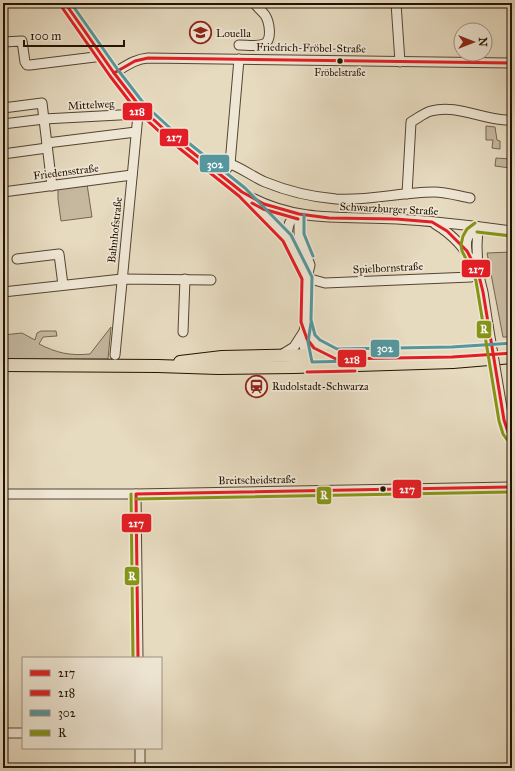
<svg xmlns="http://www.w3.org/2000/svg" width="515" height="771" font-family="'IM FELL Great Primer',serif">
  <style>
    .green { fill: #c5b89f; stroke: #746551 }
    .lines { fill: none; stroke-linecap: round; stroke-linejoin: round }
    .minor-casing { stroke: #544432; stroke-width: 11 }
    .major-casing { stroke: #231203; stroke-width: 14 }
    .minor { stroke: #efe7d5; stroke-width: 9 }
    .major { stroke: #e6dabf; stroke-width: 12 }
    .minor-bridge-casing { stroke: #544432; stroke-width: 11; stroke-linecap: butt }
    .minor-bridge { stroke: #efe7d5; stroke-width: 9 }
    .bus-1-casing { stroke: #efe7d5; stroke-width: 6 }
    .bus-2-casing { stroke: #efe7d5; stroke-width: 6 }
    .bus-3-casing { stroke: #efe7d5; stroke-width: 6 }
    .bus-4-casing { stroke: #efe7d5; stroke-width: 6 }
    .bus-1 { stroke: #e31e24; stroke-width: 3 }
    .bus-2 { stroke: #e31e24; stroke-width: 3 }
    .bus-3 { stroke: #55979d; stroke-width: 3 }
    .bus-4 { stroke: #869417; stroke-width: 3 }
    .bus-dot { fill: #231203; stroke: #efe7d5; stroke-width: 1.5 }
    .labels { text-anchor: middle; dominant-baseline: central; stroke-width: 3.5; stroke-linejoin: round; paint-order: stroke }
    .bus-label { font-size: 10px; fill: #231203; stroke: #efe7d5 }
    .poi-label { font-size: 11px; fill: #231203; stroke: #efe7d5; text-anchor: start }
    .street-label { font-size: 11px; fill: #231203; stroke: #efe7d5 }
    .line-badge { stroke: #efe7d5; stroke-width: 1.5 }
    .badge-label { font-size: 11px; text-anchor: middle; font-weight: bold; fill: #fff }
  </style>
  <rect width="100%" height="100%" fill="#e6dabf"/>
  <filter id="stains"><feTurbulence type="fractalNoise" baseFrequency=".005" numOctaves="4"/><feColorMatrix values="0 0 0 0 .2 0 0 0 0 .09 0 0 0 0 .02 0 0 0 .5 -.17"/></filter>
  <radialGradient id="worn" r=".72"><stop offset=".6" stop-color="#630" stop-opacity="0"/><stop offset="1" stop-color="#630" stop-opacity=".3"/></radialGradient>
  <g class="green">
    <polygon points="486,126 495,127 497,140 500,141 500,149 492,148 493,140 486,140"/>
    <polygon points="496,158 511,159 510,168 495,166"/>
    <polygon points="87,184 92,217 61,221 58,199 58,189"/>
    <polygon points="512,252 512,337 503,337 487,253"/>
    <path d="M111 327 108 359 3 360V353H5L3 335 22 333 35 340 37 333 41 331H56L57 336 43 337 39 344C57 353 70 356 90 354Z"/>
  </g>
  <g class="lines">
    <defs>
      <g id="minor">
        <polyline points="65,3 114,73 141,108 167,132 242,192 287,238 307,278 306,321 311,337 311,342 306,355"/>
        <polyline points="396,3 400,62"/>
        <polyline points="3,42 22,41 25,62 27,65 30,65 103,56"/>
        <path d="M239 45C247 45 257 47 264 44 273 40 269 21 265 15 262 11 257 7 254 3"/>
        <path d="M114 73C126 66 135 59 148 58L512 63"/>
        <polyline points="3,108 42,103 52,186"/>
        <polyline points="3,124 44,119 138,114"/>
        <polyline points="47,143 136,132"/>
        <polyline points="3,154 47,148"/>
        <path d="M230 164C242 168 253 177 265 182 287 191 312 197 336 199 370 201 401 192 434 192 446 192 459 196 470 198"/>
        <polyline points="222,175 230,164 239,59"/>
        <polyline points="3,192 132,175"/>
        <path d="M407 194 411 122C418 118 424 113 431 111 456 104 481 119 506 120"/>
        <path d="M250 197C300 223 344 216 397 219 435 221 474 226 512 231"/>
        <polyline points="299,214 299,235 310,265 307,278"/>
        <path d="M435 224C455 236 465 249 477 269"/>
        <polyline points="478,227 477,246 478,272 483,292 488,325"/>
        <path d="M287 238C288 226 288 220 299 214"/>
        <path d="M467 251C465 239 468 234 478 227"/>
        <polyline points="17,259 59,254 63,285"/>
        <polyline points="307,282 314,280 325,283 471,277"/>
        <polyline points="3,292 122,279 211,280"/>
        <polyline points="305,323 303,342 306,355"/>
        <polyline points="183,332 185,279"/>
        <polyline points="311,337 317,344 335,354"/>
        <polyline points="115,355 138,115 141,108"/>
        <polyline points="281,355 294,347 303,333"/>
        <polyline points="504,420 508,432 512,438"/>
        <polyline points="3,494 136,494 512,487"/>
        <polyline points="136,494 138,658"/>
        <polyline points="3,733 23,733"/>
        <polyline points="140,748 140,768"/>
      </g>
      <g id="major">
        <polyline points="180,362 222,357 452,352 512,348"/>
        <polyline points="3,365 158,366 218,368 294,367 453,362 512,357"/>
      </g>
    </defs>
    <use href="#minor" class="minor-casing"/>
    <use href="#major" class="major-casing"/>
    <use href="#minor" class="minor"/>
    <use href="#major" class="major"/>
    <defs>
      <polyline id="minor-bridge" points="488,325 504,420"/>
    </defs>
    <use href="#minor-bridge" class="minor-bridge-casing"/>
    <use href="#minor-bridge" class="minor-bridge"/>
    <defs>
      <g id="bus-1">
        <polyline points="65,3 114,73 141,108 167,132 242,192 264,204 299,214 329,218 396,219 432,222 447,231 467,251 478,272 483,292 504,420 508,432 512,438"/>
        <polyline points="114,73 135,61 148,58 512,63"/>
        <polyline points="138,658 136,494 512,487"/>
      </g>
      <g id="bus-2">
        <polyline points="61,6 110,76 137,111 164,136 239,196 283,241 302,279 301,322 307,339 314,348 336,359 452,357 512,353"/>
        <polyline points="252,203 263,209 298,219"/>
        <polyline points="307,372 355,371"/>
      </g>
      <g id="bus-3">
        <polyline points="71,3 118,70 145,105 170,128 245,188 291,235 312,277 311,320 315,335 320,340 337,349 452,347 512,343"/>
        <polyline points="304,214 304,234 313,256"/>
        <polyline points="311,323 308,342 312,362 354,361"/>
      </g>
      <g id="bus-4">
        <polyline points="475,223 467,229 463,236 461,245 462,251 474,275 476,281 499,421 503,434 508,441"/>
        <polyline points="477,232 511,236"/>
        <polyline points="131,494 133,658"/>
        <polyline points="136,499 512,492"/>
      </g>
    </defs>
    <use href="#bus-1" class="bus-1-casing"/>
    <use href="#bus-2" class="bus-2-casing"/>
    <use href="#bus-3" class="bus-3-casing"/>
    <use href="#bus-4" class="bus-4-casing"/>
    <use href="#bus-1" class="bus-1"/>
    <use href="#bus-2" class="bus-2"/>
    <use href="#bus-3" class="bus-3"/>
    <use href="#bus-4" class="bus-4"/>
  </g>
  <defs>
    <symbol id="school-ring" viewBox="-11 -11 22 22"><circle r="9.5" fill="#efe7d5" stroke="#8f2418" stroke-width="1.5"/><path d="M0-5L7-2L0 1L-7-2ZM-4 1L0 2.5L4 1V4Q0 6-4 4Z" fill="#8f2418"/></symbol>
    <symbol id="station-ring" viewBox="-11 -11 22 22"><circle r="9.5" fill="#efe7d5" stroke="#8f2418" stroke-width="1.5"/><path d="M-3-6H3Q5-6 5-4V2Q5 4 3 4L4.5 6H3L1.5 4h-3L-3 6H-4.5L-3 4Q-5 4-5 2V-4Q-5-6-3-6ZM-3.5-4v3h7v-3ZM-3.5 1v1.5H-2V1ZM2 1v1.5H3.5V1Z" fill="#8f2418"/></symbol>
  </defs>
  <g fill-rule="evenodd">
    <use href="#school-ring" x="188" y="20" width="25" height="25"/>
    <use href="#station-ring" x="244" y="374" width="25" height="25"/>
  </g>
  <g class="bus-dot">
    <circle cx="340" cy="61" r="3.5"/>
    <circle cx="383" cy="489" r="3.5"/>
  </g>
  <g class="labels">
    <g class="bus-label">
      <text x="340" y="73">Fröbelstraße</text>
    </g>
    <g class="poi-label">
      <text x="216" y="33">Louella</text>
      <text x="272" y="386">Rudolstadt-Schwarza</text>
    </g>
    <g class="street-label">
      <text transform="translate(311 48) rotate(1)">Friedrich-Fröbel-Straße</text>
      <text transform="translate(91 105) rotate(-3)">Mittelweg</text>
      <text transform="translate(66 172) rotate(-7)">Friedensstraße</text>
      <text transform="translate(389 209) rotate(3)">Schwarzburger Straße</text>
      <text transform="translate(115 230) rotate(-84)">Bahnhofstraße</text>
      <text transform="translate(388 268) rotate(-3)">Spielbornstraße</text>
      <text transform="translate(257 480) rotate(-1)">Breitscheidstraße</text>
    </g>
  </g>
  <g class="line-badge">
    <rect x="122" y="102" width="31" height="19" rx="4" fill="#e31e24"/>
    <rect x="159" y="128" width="30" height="19" rx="4" fill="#e31e24"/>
    <rect x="199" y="154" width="31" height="19" rx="4" fill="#55979d"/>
    <rect x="461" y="259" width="30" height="19" rx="4" fill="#e31e24"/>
    <rect x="476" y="320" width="16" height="19" rx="4" fill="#869417"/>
    <rect x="370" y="339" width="30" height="19" rx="4" fill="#55979d"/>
    <rect x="337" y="349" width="30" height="19" rx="4" fill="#e31e24"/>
    <rect x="392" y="479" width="30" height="20" rx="4" fill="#e31e24"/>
    <rect x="316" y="486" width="16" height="19" rx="4" fill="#869417"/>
    <rect x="121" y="513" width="31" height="20" rx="4" fill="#e31e24"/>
    <rect x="124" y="566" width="16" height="20" rx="4" fill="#869417"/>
  </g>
  <g class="badge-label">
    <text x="137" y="115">218</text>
    <text x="174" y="141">217</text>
    <text x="215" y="168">302</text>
    <text x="476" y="273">217</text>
    <text x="484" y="333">R</text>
    <text x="385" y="352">302</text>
    <text x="352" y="363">218</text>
    <text x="407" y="493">217</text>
    <text x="324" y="499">R</text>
    <text x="136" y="527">217</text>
    <text x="132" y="580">R</text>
  </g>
  <rect width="515" height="771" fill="none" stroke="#e6dabf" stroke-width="16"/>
  <rect x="4" y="4" width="507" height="763" fill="none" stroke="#231203" stroke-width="2"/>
  <rect x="8" y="8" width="499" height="755" fill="none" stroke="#231203"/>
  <rect x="22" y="657" width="140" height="92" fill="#efe7d5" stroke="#9d9281"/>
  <rect x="30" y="670" width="20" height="6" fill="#e31e24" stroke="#9d9281"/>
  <text x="58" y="677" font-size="12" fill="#231203">217</text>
  <rect x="30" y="690" width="20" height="6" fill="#e31e24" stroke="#9d9281"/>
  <text x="58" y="697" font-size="12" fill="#231203">218</text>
  <rect x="30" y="710" width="20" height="6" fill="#55979d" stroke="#9d9281"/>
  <text x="58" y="717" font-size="12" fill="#231203">302</text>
  <rect x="30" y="730" width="20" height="6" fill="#869417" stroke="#9d9281"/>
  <text x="58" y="737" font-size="12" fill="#231203">R</text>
  <g transform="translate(473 42) rotate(90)"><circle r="19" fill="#efe7d5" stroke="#9d9281"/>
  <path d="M0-3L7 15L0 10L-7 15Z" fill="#8f2418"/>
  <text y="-6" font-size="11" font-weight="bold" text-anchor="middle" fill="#231203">N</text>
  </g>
  <path d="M24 40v6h100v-6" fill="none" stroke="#231203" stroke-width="2"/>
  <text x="30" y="40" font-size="12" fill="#231203" stroke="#efe7d5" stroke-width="3" paint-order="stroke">100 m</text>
  <rect width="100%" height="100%" filter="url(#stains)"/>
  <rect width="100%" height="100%" fill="url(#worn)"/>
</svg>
